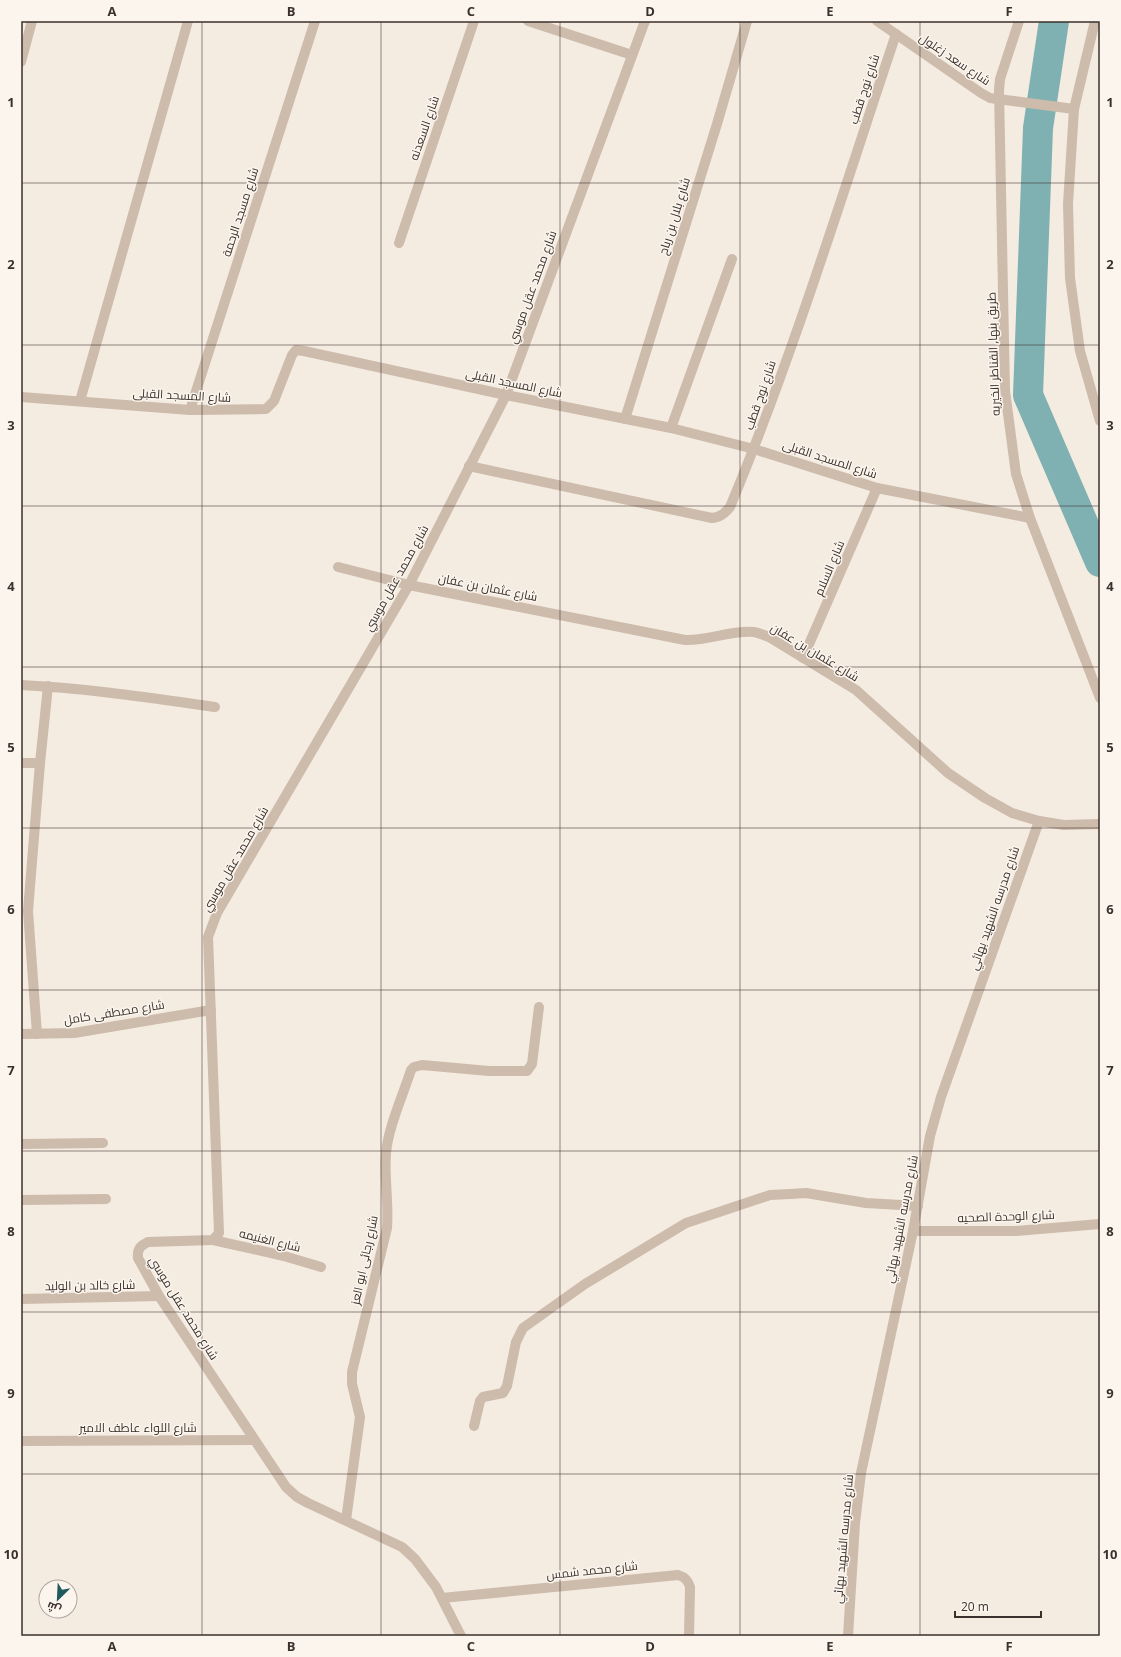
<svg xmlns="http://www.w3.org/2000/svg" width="1121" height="1657" font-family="'Open Sans',Cairo,sans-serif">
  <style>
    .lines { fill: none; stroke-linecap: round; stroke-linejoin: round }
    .canal { stroke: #7fb0b2; stroke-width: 30 }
    .minor { stroke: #cdbbac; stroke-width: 10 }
    .grid { fill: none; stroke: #3b302b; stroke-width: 1; stroke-opacity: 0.55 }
    .labels { text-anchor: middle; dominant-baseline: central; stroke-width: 3; stroke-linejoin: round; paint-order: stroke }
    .street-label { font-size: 12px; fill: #3b302b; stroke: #fbf5ee }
    .neatline { fill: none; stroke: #3b302b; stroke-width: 1.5 }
    .grid-label { font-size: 13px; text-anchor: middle; font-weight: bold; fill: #3b302b }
  </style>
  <rect width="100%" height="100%" fill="#f4ebe1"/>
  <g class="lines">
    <polyline class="canal" points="1054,21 1038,128 1028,395 1100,562"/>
    <g class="minor">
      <polyline points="528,21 632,55"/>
      <polyline points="877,21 981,93 990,98 1074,109"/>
      <polyline points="1019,21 1000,79 999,90 1005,391 1016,474 1030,518 1100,698"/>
      <polyline points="1095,21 1074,109 1068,204 1070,278 1080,351 1100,421"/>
      <polyline points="21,62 32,21"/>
      <polyline points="399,243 474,21"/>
      <polyline points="21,397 190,410 266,409 274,401 292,355 296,350 304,351 506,395 671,428 754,449 877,488 1030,518"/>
      <polyline points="80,401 188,21"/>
      <polyline points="190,410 315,21"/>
      <polyline points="625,419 717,124 747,21"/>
      <polyline points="671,428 732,259"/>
      <path d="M469 466 712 518C721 517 725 513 730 507 794 353 843 192 896 34"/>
      <path d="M338 567 409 585 685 640C708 641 731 630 754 632 759 633 764 635 769 637L856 690 948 773 985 798 1012 813 1039 821 1064 825 1100 824"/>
      <polyline points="803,658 877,488"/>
      <path d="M21 685C86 688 151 698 215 707"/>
      <polyline points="21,763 40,763"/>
      <polyline points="21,1034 74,1033 211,1010"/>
      <polyline points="37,1034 28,911 40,763 48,686"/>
      <polyline points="21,1144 103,1143"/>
      <polyline points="21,1200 106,1199"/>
      <polyline points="913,1231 1016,1231 1100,1224"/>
      <polyline points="213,1240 284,1256 321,1267"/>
      <polyline points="21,1299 159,1296"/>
      <polyline points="474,1426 480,1401 483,1397 503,1393 507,1386 516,1342 523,1328 585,1284 686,1223 770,1195 790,1194 806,1193 866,1203 918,1206"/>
      <polyline points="21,1441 254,1440"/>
      <path d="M346 1520 360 1417 352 1384V1372L387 1228C389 1203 384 1178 386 1153 388 1128 403 1095 411 1070L414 1067 422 1065 489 1071H527L532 1064 539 1007"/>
      <path d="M442 1598 678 1575C685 1577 688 1580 690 1587L689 1636"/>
      <path d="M461 1636 436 1587 415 1559 402 1547 308 1503 297 1497 286 1487 159 1296 138 1258C137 1249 140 1246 148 1242L213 1240 219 1233 208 937 217 913 409 585 506 395 645 21"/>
      <polyline points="848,1636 855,1523 861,1473 913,1231 930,1136 941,1097 1039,821"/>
    </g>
  </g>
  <path class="grid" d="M202 21V1636M381 21V1636M560 21V1636M740 21V1636M920 21V1636M21 183H1100M21 345H1100M21 506H1100M21 667H1100M21 828H1100M21 990H1100M21 1151H1100M21 1312H1100M21 1474H1100"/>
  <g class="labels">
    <g class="street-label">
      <text transform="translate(955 59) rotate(34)">شارع سعد زغلول</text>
      <text transform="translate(864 89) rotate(-72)">شارع نوح قطب</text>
      <text transform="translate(424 128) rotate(-71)">شارع السعدنه</text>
      <text transform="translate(240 212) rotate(-72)">شارع مسجد الرحمة</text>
      <text transform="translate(674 216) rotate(-73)">شارع بلال بن رباح</text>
      <text transform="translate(532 287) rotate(-70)">شارع محمد عقل موسي</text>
      <text transform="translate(993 354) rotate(-92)">طريق بنها, القناطر الخيريه</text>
      <text transform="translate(514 383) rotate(12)">شارع المسجد القبلى</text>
      <text transform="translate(182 395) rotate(3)">شارع المسجد القبلى</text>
      <text transform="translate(760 395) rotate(-71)">شارع نوح قطب</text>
      <text transform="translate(830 459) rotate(18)">شارع المسجد القبلى</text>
      <text transform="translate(829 568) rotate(-67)">شارع السلام</text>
      <text transform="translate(396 578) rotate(-61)">شارع محمد عقل موسي</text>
      <text transform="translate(488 587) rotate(11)">شارع عثمان بن عفان</text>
      <text transform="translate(815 652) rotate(31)">شارع عثمان بن عفان</text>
      <text transform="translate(235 859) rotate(-60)">شارع محمد عقل موسي</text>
      <text transform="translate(994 908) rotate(-71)">شارع مدرسه الشهيد بهائي</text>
      <text transform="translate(114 1012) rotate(-9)">شارع مصطفى كامل</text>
      <text transform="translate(1006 1216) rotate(-2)">شارع الوحدة الصحيه</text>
      <text transform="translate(901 1219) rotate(-79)">شارع مدرسه الشهيد بهائي</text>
      <text transform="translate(270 1240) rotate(14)">شارع الغنيمه</text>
      <text transform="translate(364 1260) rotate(-78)">شارع رجائى ابو العز</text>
      <text transform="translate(90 1285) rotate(-1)">شارع خالد بن الوليد</text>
      <text transform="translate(184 1308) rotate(58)">شارع محمد عقل موسي</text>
      <text x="138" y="1427">شارع اللواء عاطف الامير</text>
      <text transform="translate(843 1539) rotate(-85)">شارع مدرسه الشهيد بهائي</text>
      <text transform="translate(592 1570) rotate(-6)">شارع محمد شمس</text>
    </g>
  </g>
  <rect width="1121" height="1657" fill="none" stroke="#fbf5ee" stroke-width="44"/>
  <g transform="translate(58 1599) rotate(204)"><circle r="19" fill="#fbf5ee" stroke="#aea6a0"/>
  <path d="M0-3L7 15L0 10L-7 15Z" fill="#1f5a5e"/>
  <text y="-6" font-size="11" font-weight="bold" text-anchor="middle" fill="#3b302b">ش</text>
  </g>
  <path d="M955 1611v6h86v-6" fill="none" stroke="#3b302b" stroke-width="2"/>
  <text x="961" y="1611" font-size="12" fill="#3b302b" stroke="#fbf5ee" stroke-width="3" paint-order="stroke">20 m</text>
  <rect x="22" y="22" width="1077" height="1613" class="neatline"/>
  <g class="grid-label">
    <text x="112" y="16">A</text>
    <text x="291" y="16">B</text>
    <text x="471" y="16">C</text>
    <text x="650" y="16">D</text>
    <text x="830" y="16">E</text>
    <text x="1009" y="16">F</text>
    <text x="11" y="107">1</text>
    <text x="1110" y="107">1</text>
    <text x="11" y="269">2</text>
    <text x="1110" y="269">2</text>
    <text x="11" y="430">3</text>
    <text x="1110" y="430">3</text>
    <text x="11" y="591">4</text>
    <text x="1110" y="591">4</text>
    <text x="11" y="752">5</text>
    <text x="1110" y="752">5</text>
    <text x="11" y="914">6</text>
    <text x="1110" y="914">6</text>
    <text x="11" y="1075">7</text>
    <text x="1110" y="1075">7</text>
    <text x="11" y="1236">8</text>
    <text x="1110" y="1236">8</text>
    <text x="11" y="1398">9</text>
    <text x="1110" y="1398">9</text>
    <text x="11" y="1559">10</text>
    <text x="1110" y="1559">10</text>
    <text x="112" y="1651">A</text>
    <text x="291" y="1651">B</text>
    <text x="471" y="1651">C</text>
    <text x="650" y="1651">D</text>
    <text x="830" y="1651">E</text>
    <text x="1009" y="1651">F</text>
  </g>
</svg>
